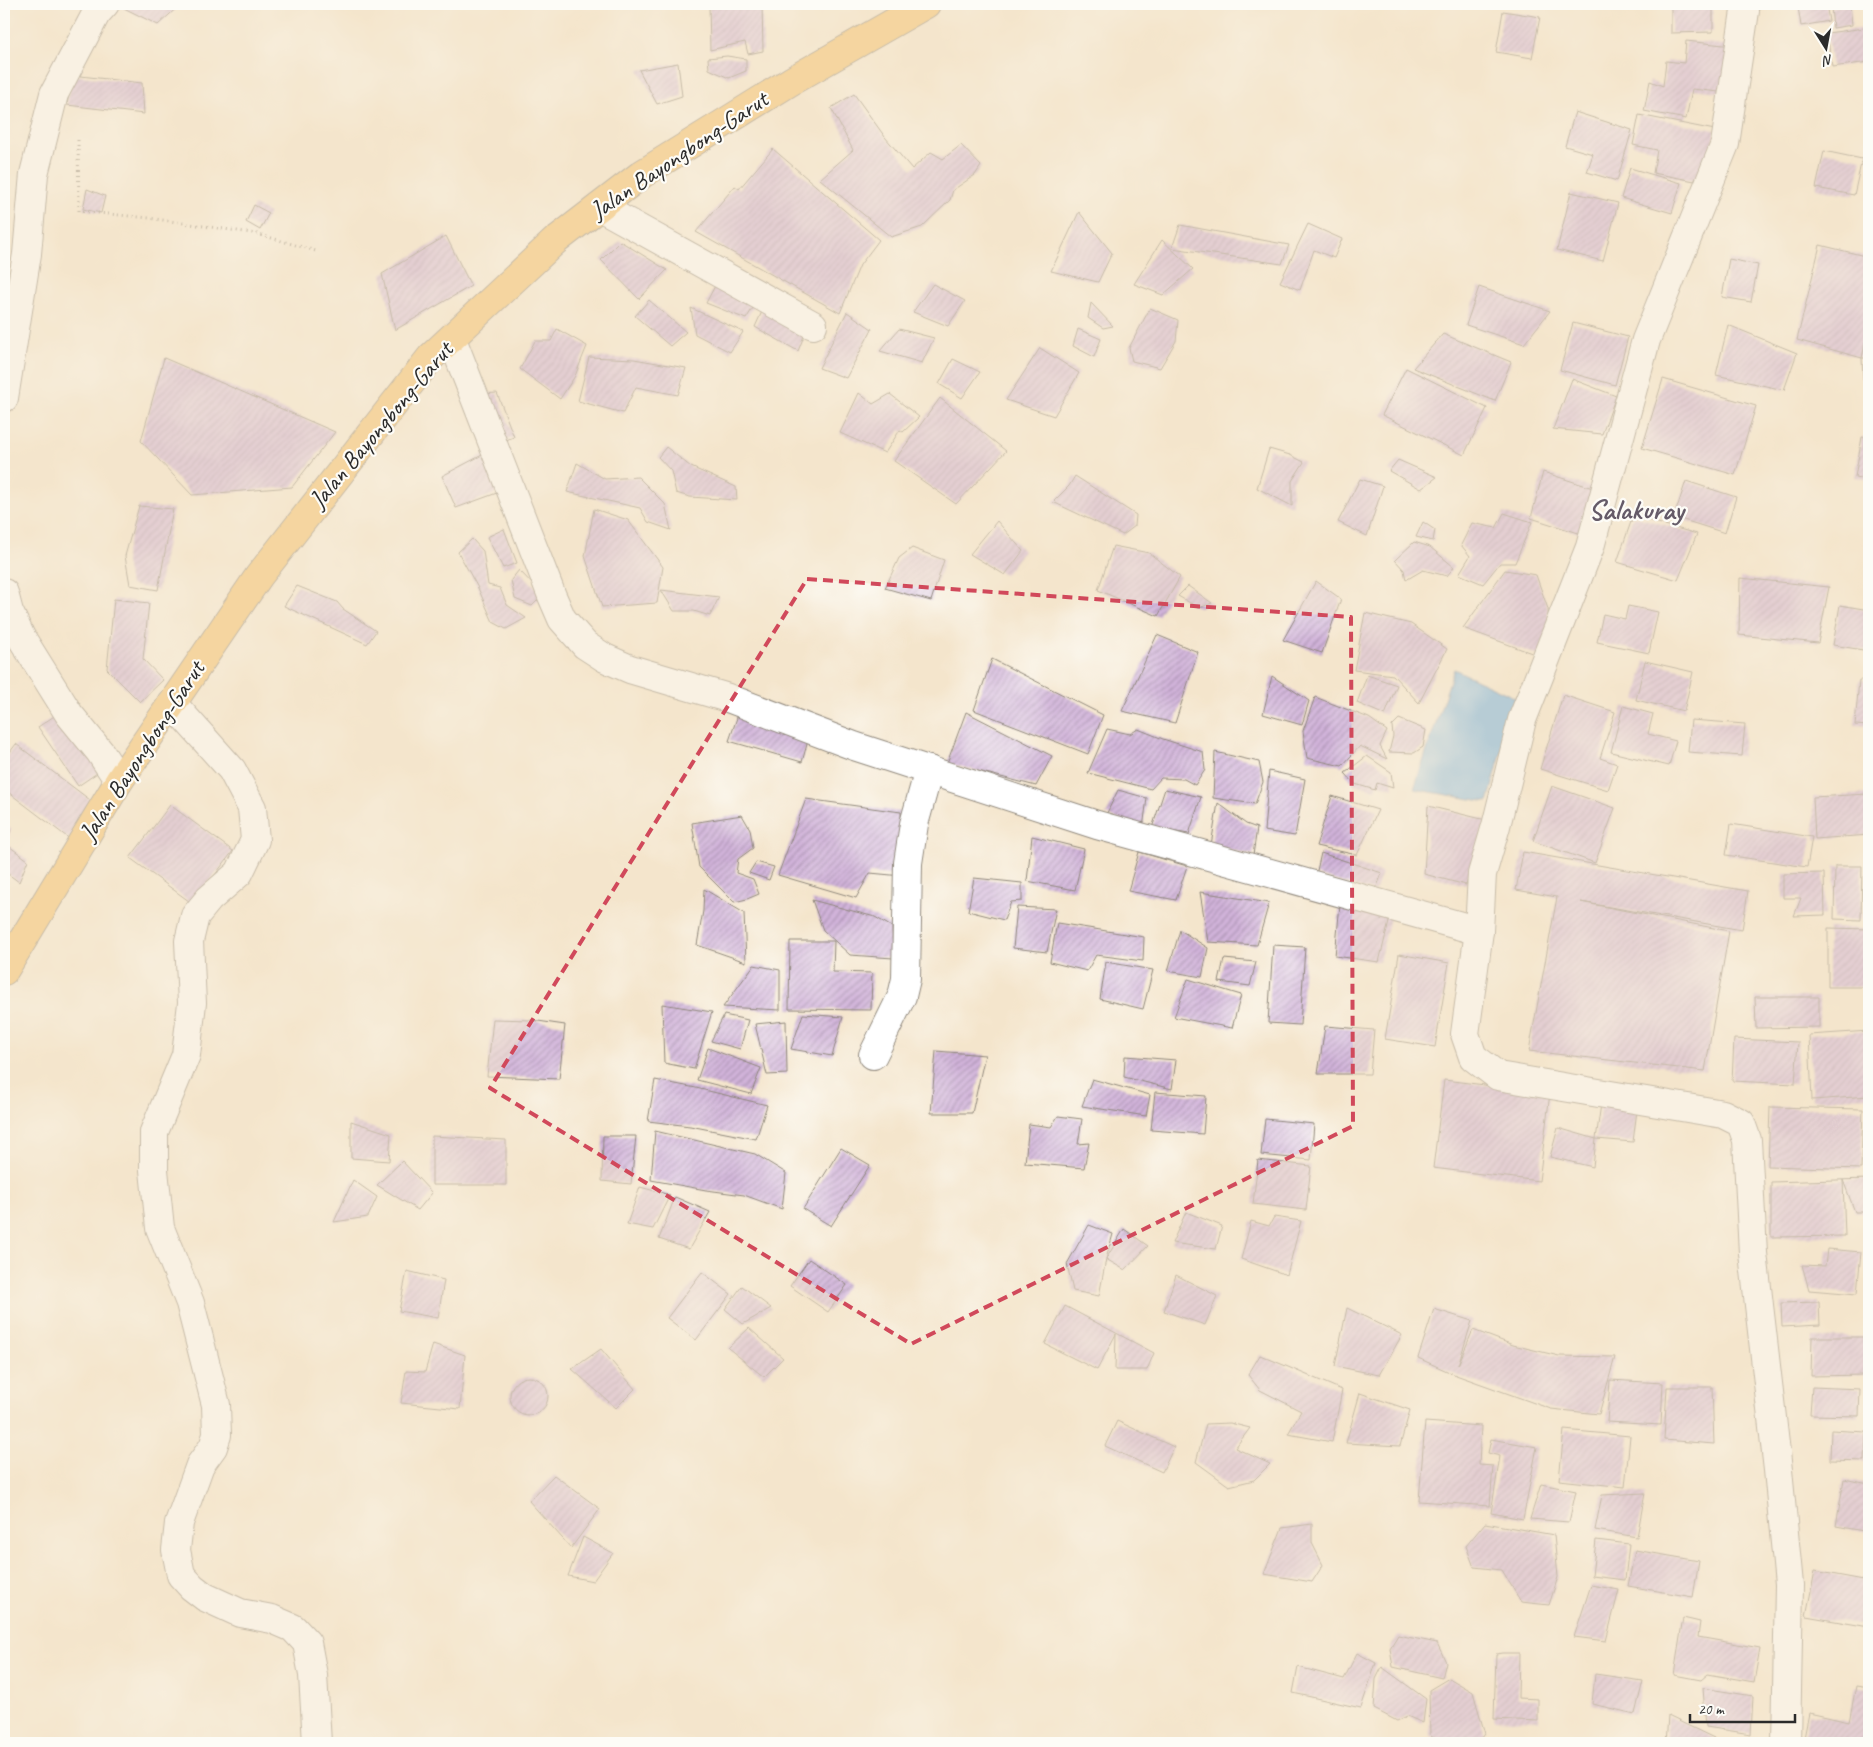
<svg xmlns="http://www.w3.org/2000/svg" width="1873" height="1747" font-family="Caveat,sans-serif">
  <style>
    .water { fill: #6daee1; stroke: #4c6c86 }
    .building { fill: url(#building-hatch) }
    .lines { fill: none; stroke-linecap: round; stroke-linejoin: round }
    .street-casing { stroke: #90887c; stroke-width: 30 }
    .primary-casing { stroke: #90887c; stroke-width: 30 }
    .path { stroke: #90887c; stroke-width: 3; stroke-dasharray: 1 4; stroke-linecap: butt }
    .street { stroke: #fff; stroke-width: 28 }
    .primary { stroke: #f5c16b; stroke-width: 28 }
    .marked { fill: none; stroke: #d1495b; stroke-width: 4; stroke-dasharray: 10 6; stroke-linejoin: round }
    .labels { text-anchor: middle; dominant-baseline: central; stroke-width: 4.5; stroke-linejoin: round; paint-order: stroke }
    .street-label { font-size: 25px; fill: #2b2b2b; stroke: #fdfcf7 }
    .quarter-label { font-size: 28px; font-weight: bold; fill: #655b68; stroke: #fdfcf7 }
  </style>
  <defs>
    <pattern id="building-hatch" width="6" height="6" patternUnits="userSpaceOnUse" patternTransform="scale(1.25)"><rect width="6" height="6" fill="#d1b3da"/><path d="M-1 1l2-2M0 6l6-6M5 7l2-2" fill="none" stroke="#aa92b1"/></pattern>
  </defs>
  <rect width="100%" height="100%" fill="#fdfcf7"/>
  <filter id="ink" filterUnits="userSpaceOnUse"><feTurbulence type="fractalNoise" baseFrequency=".02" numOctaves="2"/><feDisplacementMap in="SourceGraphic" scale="10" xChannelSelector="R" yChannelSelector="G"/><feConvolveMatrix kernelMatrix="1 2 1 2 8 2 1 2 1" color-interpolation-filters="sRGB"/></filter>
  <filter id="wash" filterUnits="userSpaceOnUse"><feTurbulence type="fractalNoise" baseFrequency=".0096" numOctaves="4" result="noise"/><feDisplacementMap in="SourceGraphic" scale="20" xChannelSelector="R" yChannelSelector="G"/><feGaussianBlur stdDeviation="1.12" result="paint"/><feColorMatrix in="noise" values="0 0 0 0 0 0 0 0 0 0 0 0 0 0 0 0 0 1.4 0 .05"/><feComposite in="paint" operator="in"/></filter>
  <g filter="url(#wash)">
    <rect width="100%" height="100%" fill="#f4e5cc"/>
    <polygon class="water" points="1454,669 1516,698 1488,802 1414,789"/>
    <g id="blocks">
      <g class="building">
        <polygon points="126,4 181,4 158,25 124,8"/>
        <polygon points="709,4 762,4 763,51 748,54 745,42 710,50"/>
        <polygon points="1818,4 1826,4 1829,21 1801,26 1798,7"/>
        <polygon points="1671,5 1713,5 1713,32 1671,33"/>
        <polygon points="1850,5 1852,25 1833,28 1831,7"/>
        <polygon points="1503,11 1540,17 1532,58 1496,52"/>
        <polygon points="1865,28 1869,62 1832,67 1827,33"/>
        <polygon points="1686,41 1733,46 1728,93 1692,89 1686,119 1644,111 1650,81 1663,86 1666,61 1684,63"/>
        <polygon points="727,56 746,59 746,71 729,78 709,69 708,58"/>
        <polygon points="678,63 682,96 657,104 639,70"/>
        <polygon points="72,75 142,83 144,114 67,105"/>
        <polygon points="854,94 885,137 912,169 931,152 943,159 961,145 981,166 975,175 953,190 950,200 922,227 891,237 820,179 853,150 831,108"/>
        <polygon points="1575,112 1632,130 1617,181 1587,172 1593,154 1565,146"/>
        <polygon points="1639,115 1715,130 1705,183 1653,173 1657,150 1633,145"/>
        <polygon points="773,149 879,240 860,265 840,313 696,232 735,186 739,189"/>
        <polygon points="1824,151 1862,159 1854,195 1816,188"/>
        <polygon points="1630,168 1681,183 1672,213 1621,198"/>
        <polygon points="87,189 105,196 101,213 83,209"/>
        <polygon points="1571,192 1618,203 1603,261 1557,250"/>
        <polygon points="254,205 269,213 260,230 246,222"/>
        <polygon points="1079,212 1112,253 1098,282 1051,271"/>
        <polygon points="1868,213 1869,214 1869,237 1865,236"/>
        <polygon points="1308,224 1342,239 1334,258 1314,250 1300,290 1280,282"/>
        <polygon points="1180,225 1289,245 1282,264 1172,248"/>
        <polygon points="446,236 471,286 395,330 382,274"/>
        <polygon points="1162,240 1193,269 1163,295 1134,284"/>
        <polygon points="620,241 667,270 639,299 601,260"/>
        <polygon points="1820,245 1869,257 1869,325 1862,358 1869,358 1869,380 1863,380 1862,358 1797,340"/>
        <polygon points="1729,259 1758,265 1751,302 1722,297"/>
        <polygon points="718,280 756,303 746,319 706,303"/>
        <polygon points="933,284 965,301 948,326 913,312"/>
        <polygon points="1479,287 1550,311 1524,344 1466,325"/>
        <polygon points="649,300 686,332 670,346 635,316"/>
        <polygon points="1091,303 1113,326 1103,328 1088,318"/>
        <polygon points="765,305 806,331 798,351 755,327"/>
        <polygon points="691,308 743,332 730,352 695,334"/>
        <polygon points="1150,308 1178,320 1176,341 1160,368 1132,361 1129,348"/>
        <polygon points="847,312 872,329 846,378 819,368"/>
        <polygon points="1573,323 1628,337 1615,385 1560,370"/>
        <polygon points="1728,325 1797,353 1784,390 1716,375"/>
        <polygon points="557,329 587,346 575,376 560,399 520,369 535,341 551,341"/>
        <polygon points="899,329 934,338 922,363 880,351"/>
        <polygon points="1078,329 1101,339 1094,357 1073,346"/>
        <polygon points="1443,334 1511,362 1495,401 1413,368"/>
        <polygon points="1040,348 1079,373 1054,416 1006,400"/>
        <polygon points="589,357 634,359 686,368 678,395 636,387 623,413 578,401"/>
        <polygon points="164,358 335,432 292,487 192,495 141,441"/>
        <polygon points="953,359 980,372 962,398 939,384"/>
        <polygon points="1406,368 1487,408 1464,455 1382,415"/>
        <polygon points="1572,379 1616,396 1602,434 1553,429"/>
        <polygon points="1663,379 1756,406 1735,475 1642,448"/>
        <polygon points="497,393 514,437 498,443 480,394"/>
        <polygon points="859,393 873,404 890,394 919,417 903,432 900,430 885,453 840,433"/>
        <polygon points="940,398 1006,451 956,504 894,461"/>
        <polygon points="1862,437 1869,438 1869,480 1855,477"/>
        <polygon points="666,447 691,467 736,487 737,500 690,497 676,493 671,471 658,457"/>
        <polygon points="1269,449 1290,455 1304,462 1292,481 1292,506 1257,488"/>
        <polygon points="484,454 505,490 456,508 442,476"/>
        <polygon points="1398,460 1437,477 1421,489 1389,471"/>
        <polygon points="577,463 605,479 638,477 665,504 671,530 648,522 640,508 567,492"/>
        <polygon points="1543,472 1602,491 1588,536 1531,518"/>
        <polygon points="1075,476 1136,515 1135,526 1123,535 1053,502 1069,486"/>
        <polygon points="1360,479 1383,486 1367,536 1338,522"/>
        <polygon points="1686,481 1736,497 1725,533 1674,517"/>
        <polygon points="139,506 173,509 158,590 130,585 125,556"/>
        <polygon points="594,509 628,520 663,567 657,603 602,607 585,556"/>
        <polygon points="1504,513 1532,522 1515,563 1500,563 1483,584 1459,574 1470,556 1461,545 1472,523 1496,528"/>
        <polygon points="1633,516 1697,534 1678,580 1617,562"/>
        <polygon points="997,521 1023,551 1005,575 970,554"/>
        <polygon points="1423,522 1435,530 1433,541 1416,537"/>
        <polygon points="504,529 517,563 503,568 487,537"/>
        <polygon points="472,539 483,551 488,585 500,588 507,605 526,618 506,629 493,622 478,588 458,552"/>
        <polygon points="1414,542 1430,547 1454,567 1447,576 1423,570 1406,580 1404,570 1395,560"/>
        <polygon points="1113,546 1149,553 1180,577 1158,616 1098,590"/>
        <polygon points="912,548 944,560 931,601 885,588 899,558"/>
        <polygon points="519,570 543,595 532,606 515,599 511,580"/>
        <polygon points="1505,570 1536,575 1548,609 1549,629 1540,656 1463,628"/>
        <polygon points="1740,578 1829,587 1818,643 1739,635"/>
        <polygon points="1316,581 1341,599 1322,653 1283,640"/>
        <polygon points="297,586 337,602 343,609 376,631 367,644 284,606"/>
        <polygon points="1188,586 1212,603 1199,608 1178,596"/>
        <polygon points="661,590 719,597 710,616 694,611 674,611"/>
        <polygon points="114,599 149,603 143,659 163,680 140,702 107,669"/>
        <polygon points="1840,605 1869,610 1869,651 1833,645"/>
        <polygon points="1628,606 1658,612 1649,653 1597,642 1603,614 1625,619"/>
        <polygon points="1365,613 1411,624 1447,649 1419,703 1393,675 1354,670"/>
        <polygon points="1157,635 1198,652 1175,723 1122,711"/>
        <polygon points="992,659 1103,715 1088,754 974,710"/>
        <polygon points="1645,661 1693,672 1684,711 1636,700"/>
        <polygon points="1367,675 1397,685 1385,715 1357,703"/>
        <polygon points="1272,676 1309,701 1302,725 1263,714"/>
        <polygon points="1859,680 1869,681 1869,726 1855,725"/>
        <polygon points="1563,695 1615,712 1600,758 1617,764 1608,790 1540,769"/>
        <polygon points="1315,697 1369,718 1387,731 1380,746 1387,759 1360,746 1342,766 1307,758 1303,731"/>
        <polygon points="1623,706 1653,714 1648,734 1676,741 1669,766 1611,752"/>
        <polygon points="740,709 809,737 802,762 729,741"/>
        <polygon points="63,710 103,769 78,786 38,727"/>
        <polygon points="966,712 1052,756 1036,786 947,763"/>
        <polygon points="1399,719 1426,730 1423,747 1414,753 1389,752 1393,736 1392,726"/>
        <polygon points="1691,720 1745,724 1742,756 1688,752"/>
        <polygon points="1107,729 1130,734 1138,729 1163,739 1203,752 1205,770 1195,785 1184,779 1161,778 1151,789 1088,773"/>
        <polygon points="16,744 98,806 71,840 4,789 4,760"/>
        <polygon points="1215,752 1259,762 1263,782 1255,804 1213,798"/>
        <polygon points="1367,756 1391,772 1393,788 1377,783 1375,790 1355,784 1345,773"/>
        <polygon points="1269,771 1305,779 1295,836 1264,831"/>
        <polygon points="1552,786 1615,808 1595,863 1533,841"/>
        <polygon points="1165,789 1201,797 1189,834 1152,828"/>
        <polygon points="1118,790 1147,798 1143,828 1106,815"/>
        <polygon points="1868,794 1869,835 1815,839 1813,797"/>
        <polygon points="1332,796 1378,810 1357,855 1316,846"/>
        <polygon points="806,799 901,812 902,876 870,873 856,898 778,875"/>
        <polygon points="1218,803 1246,824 1257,828 1253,855 1211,845"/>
        <polygon points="170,805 233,851 193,904 130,858"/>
        <polygon points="1428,806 1486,820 1466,885 1424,874"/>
        <polygon points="742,815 750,829 753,848 738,859 736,873 753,879 759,894 747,899 734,902 699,867 692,823"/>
        <polygon points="1731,824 1812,837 1807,867 1726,855"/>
        <polygon points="4,826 11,829 6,844 28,860 19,882 4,871"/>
        <polygon points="1032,836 1084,849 1075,890 1027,881"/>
        <polygon points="1139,852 1187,866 1176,900 1128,891"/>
        <polygon points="1523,852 1748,891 1742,930 1581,902 1729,931 1705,1071 1529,1051 1557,897 1516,890"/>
        <polygon points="1321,853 1382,873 1375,892 1316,875"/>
        <polygon points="756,862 774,867 769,880 749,873"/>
        <polygon points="1835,866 1862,866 1861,920 1834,919"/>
        <polygon points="1824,873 1825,915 1794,916 1801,898 1783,898 1783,874"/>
        <polygon points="974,878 1022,883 1022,901 1011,902 1004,920 968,911"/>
        <polygon points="704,889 744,913 746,962 697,945 703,911"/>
        <polygon points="1200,892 1269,903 1257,945 1208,942"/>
        <polygon points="812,900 875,917 892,927 893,958 850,955 823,930"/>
        <polygon points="1340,904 1391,914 1379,962 1335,956"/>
        <polygon points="1017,907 1056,909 1047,952 1013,948"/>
        <polygon points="1057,923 1144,937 1143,961 1096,955 1087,971 1050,962"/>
        <polygon points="1828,928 1869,929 1869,987 1828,987"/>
        <polygon points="1180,930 1208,948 1202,977 1168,971"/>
        <polygon points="790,941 834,941 833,972 872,973 871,1010 789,1009"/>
        <polygon points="1273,945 1305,947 1300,1025 1268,1023"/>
        <polygon points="1399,954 1449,963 1435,1047 1385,1039"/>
        <polygon points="1224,959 1256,962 1250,986 1219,982"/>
        <polygon points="1106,962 1153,970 1143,1009 1100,999"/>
        <polygon points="754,965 780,970 780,1010 723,1007"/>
        <polygon points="1188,979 1241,995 1232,1028 1174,1017"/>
        <polygon points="1755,997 1819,997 1819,1027 1756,1028"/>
        <polygon points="662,1004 712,1012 694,1069 664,1063"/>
        <polygon points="803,1014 843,1017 832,1056 791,1049"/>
        <polygon points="724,1015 748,1020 740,1049 711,1041"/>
        <polygon points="493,1019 531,1020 565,1025 559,1079 487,1076"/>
        <polygon points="786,1021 787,1074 767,1075 755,1024"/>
        <polygon points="1325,1026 1374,1030 1370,1074 1318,1074"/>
        <polygon points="1869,1031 1869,1096 1812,1100 1809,1035"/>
        <polygon points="1734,1039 1798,1042 1795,1084 1732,1081"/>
        <polygon points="708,1048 761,1068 751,1094 697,1080"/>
        <polygon points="936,1051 985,1055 972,1113 931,1113"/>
        <polygon points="1125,1056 1176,1060 1172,1089 1124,1077"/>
        <polygon points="1092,1079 1150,1095 1146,1116 1082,1106"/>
        <polygon points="655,1080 696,1088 767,1105 756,1139 690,1126 648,1121"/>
        <polygon points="1444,1080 1550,1093 1539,1181 1433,1168"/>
        <polygon points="1155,1092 1206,1096 1203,1134 1151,1130"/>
        <polygon points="1601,1104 1637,1110 1633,1142 1596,1139 1593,1167 1550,1157 1558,1128 1596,1139"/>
        <polygon points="1770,1107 1863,1109 1861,1169 1768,1166"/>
        <polygon points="1058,1116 1082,1119 1078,1144 1089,1143 1084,1168 1025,1163 1029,1124 1051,1127"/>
        <polygon points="1265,1119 1314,1124 1311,1160 1261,1155"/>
        <polygon points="351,1121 391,1134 389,1161 351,1158"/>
        <polygon points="655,1131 755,1154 786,1173 782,1209 744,1195 706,1190 651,1180"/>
        <polygon points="432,1136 506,1140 506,1185 432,1185"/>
        <polygon points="603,1136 636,1136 631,1184 602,1181"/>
        <polygon points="841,1148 870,1165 831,1226 803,1209"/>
        <polygon points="1258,1160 1311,1166 1306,1210 1253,1204"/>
        <polygon points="402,1161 432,1193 418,1210 377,1185"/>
        <polygon points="1869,1179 1869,1212 1855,1212 1843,1180 1845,1236 1771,1237 1771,1182"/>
        <polygon points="353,1180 377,1197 368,1217 334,1222"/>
        <polygon points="640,1187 670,1195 653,1229 627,1224"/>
        <polygon points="675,1197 710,1212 689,1249 659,1239"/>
        <polygon points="1186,1212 1222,1226 1216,1249 1172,1243"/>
        <polygon points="1274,1217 1301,1221 1287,1275 1241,1259 1251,1221 1269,1226"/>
        <polygon points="1089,1225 1113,1234 1106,1259 1124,1229 1148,1246 1125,1270 1106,1259 1099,1296 1073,1291 1067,1264"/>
        <polygon points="1827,1249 1861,1252 1857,1294 1809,1290 1802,1265 1825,1266"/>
        <polygon points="809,1259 847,1285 828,1312 790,1286"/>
        <polygon points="407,1271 444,1280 438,1318 399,1311"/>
        <polygon points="702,1272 731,1294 696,1340 667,1318"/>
        <polygon points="1176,1275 1217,1296 1205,1325 1164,1311"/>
        <polygon points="742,1286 771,1308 743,1324 725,1309"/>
        <polygon points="1819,1302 1820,1325 1782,1327 1781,1303"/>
        <polygon points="1065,1306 1154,1353 1147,1370 1115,1370 1116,1334 1097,1370 1045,1344"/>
        <polygon points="1347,1308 1402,1335 1379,1375 1335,1366"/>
        <polygon points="1434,1309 1472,1321 1458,1365 1473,1330 1513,1345 1559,1356 1615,1357 1599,1414 1551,1409 1456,1375 1418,1358"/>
        <polygon points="749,1328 783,1358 764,1377 728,1348"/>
        <polygon points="1812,1337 1864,1337 1865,1375 1811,1376"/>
        <polygon points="433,1344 465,1355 460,1409 401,1403 406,1371 425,1372"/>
        <polygon points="601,1349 635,1389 616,1408 572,1369"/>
        <polygon points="1260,1355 1342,1390 1332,1442 1288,1434 1301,1411 1260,1390 1248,1375"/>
        <circle cx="529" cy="1396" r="19"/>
        <polygon points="1610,1380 1663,1383 1661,1425 1607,1422"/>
        <polygon points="1667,1387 1712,1387 1714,1444 1664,1440"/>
        <polygon points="1812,1387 1860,1389 1859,1416 1810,1415"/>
        <polygon points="1360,1393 1410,1410 1400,1446 1346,1443"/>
        <polygon points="1117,1421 1174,1447 1162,1472 1105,1446"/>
        <polygon points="1425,1422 1481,1426 1479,1465 1493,1466 1490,1506 1419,1501"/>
        <polygon points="1230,1423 1250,1428 1235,1448 1270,1464 1254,1480 1229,1486 1196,1462 1206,1424"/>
        <polygon points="1564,1430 1630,1436 1625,1487 1559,1480"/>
        <polygon points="1831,1430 1866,1432 1865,1461 1830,1460"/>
        <polygon points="1491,1439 1537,1447 1523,1519 1491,1513 1500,1456 1488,1453"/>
        <polygon points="554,1475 600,1509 571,1548 529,1501"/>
        <polygon points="1844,1479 1869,1484 1869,1532 1836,1526"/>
        <polygon points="1541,1484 1576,1491 1569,1522 1530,1519"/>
        <polygon points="1645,1493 1637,1537 1595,1530 1602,1495"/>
        <polygon points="1485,1523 1554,1535 1558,1577 1549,1605 1521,1602 1502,1570 1474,1567 1466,1546"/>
        <polygon points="1312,1524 1312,1543 1323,1565 1312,1582 1264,1574 1282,1528"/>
        <polygon points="583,1537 613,1553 593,1581 568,1576"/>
        <polygon points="1596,1540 1629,1544 1625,1580 1592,1576"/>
        <polygon points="1635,1550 1699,1561 1693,1597 1628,1586"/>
        <polygon points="1815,1571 1869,1581 1869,1627 1806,1616"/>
        <polygon points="1591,1585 1619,1590 1606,1641 1574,1637"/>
        <polygon points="1683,1618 1700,1622 1698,1637 1760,1648 1754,1682 1708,1674 1701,1680 1674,1675"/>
        <polygon points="1398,1635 1437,1643 1446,1662 1442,1678 1393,1667 1390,1648"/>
        <polygon points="1357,1653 1376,1663 1361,1708 1293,1693 1298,1667 1344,1679"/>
        <polygon points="1502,1653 1519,1653 1518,1698 1538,1699 1538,1721 1494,1719 1496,1654"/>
        <polygon points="1382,1667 1426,1699 1423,1723 1407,1716 1397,1721 1374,1709 1376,1679"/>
        <polygon points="1595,1674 1643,1681 1635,1714 1592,1704"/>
        <polygon points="1449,1678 1473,1692 1485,1734 1478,1743 1439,1743 1430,1735 1429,1690"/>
        <polygon points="1856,1686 1869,1688 1869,1743 1803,1743 1809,1713 1849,1722"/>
        <polygon points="1703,1688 1753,1696 1751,1734 1706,1727"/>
        <polygon points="1668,1716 1714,1738 1713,1743 1666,1743"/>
      </g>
    </g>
  </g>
  <g filter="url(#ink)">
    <use href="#blocks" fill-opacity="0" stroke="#90887c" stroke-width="1"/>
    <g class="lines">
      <defs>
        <g id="street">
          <polyline points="1744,4 1745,11 1725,144 1646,340 1590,547 1522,720 1496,826 1482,874 1479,931 1465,1034 1473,1057 1498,1076 1723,1114 1741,1123 1747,1140 1753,1253 1778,1470 1789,1585 1786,1743"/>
          <polyline points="600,207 813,325"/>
          <polyline points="452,339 552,596 562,619 585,645 605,658 630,669 728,698 854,746 1097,825 1479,931"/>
          <polyline points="4,398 27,254 34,174 54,94 96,14 105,4"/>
          <polyline points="4,593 9,612 21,637 69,714 100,752 119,781"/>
          <polyline points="172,703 232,770 252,808 255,840 239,873 209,899 195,916 189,941 192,1003 186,1055 154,1132 154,1170 160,1228 190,1303 216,1405 217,1435 213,1447 200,1465 179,1523 176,1550 181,1575 192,1587 205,1597 240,1613 272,1619 293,1628 307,1643 313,1675 317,1743"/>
          <polyline points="873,1055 902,996 906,979 908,863 914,824 929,770"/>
        </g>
        <polyline id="primary" points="4,971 119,781 259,576 431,357 555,241 642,174 793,80 926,4"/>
      </defs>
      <use href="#street" class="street-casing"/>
      <use href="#primary" class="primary-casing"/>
      <polyline class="path" points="78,140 79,211 149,218 258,234 316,251"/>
      <use href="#street" class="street"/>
      <use href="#primary" class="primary"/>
    </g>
  </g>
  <path d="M0 0H1873V1747H0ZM807 579 1351 617 1353 1126 911 1344 490 1088Z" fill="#f4e5cc" fill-opacity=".55" fill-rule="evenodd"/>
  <path class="marked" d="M807 579 1351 617 1353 1126 911 1344 490 1088Z"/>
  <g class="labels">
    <g class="street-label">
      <text transform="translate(679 155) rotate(-34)">Jalan Bayongbong-Garut</text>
      <text transform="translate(381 425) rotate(-50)">Jalan Bayongbong-Garut</text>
      <text transform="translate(142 751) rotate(-57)">Jalan Bayongbong-Garut</text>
    </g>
    <g class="quarter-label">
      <text x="1636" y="509">Salakuray</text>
    </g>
  </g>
  <rect width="1873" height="1747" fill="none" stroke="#fdfcf7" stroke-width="20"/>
  <g transform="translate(1826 48) rotate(169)" stroke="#fdfcf7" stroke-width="4" paint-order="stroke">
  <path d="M0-4L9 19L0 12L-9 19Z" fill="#2b2b2b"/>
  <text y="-8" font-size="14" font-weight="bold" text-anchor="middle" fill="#2b2b2b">N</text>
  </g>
  <path d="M1690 1714v8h105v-8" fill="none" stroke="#2b2b2b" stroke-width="2.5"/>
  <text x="1698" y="1714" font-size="15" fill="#2b2b2b" stroke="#fdfcf7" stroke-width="4" paint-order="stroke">20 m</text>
</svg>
